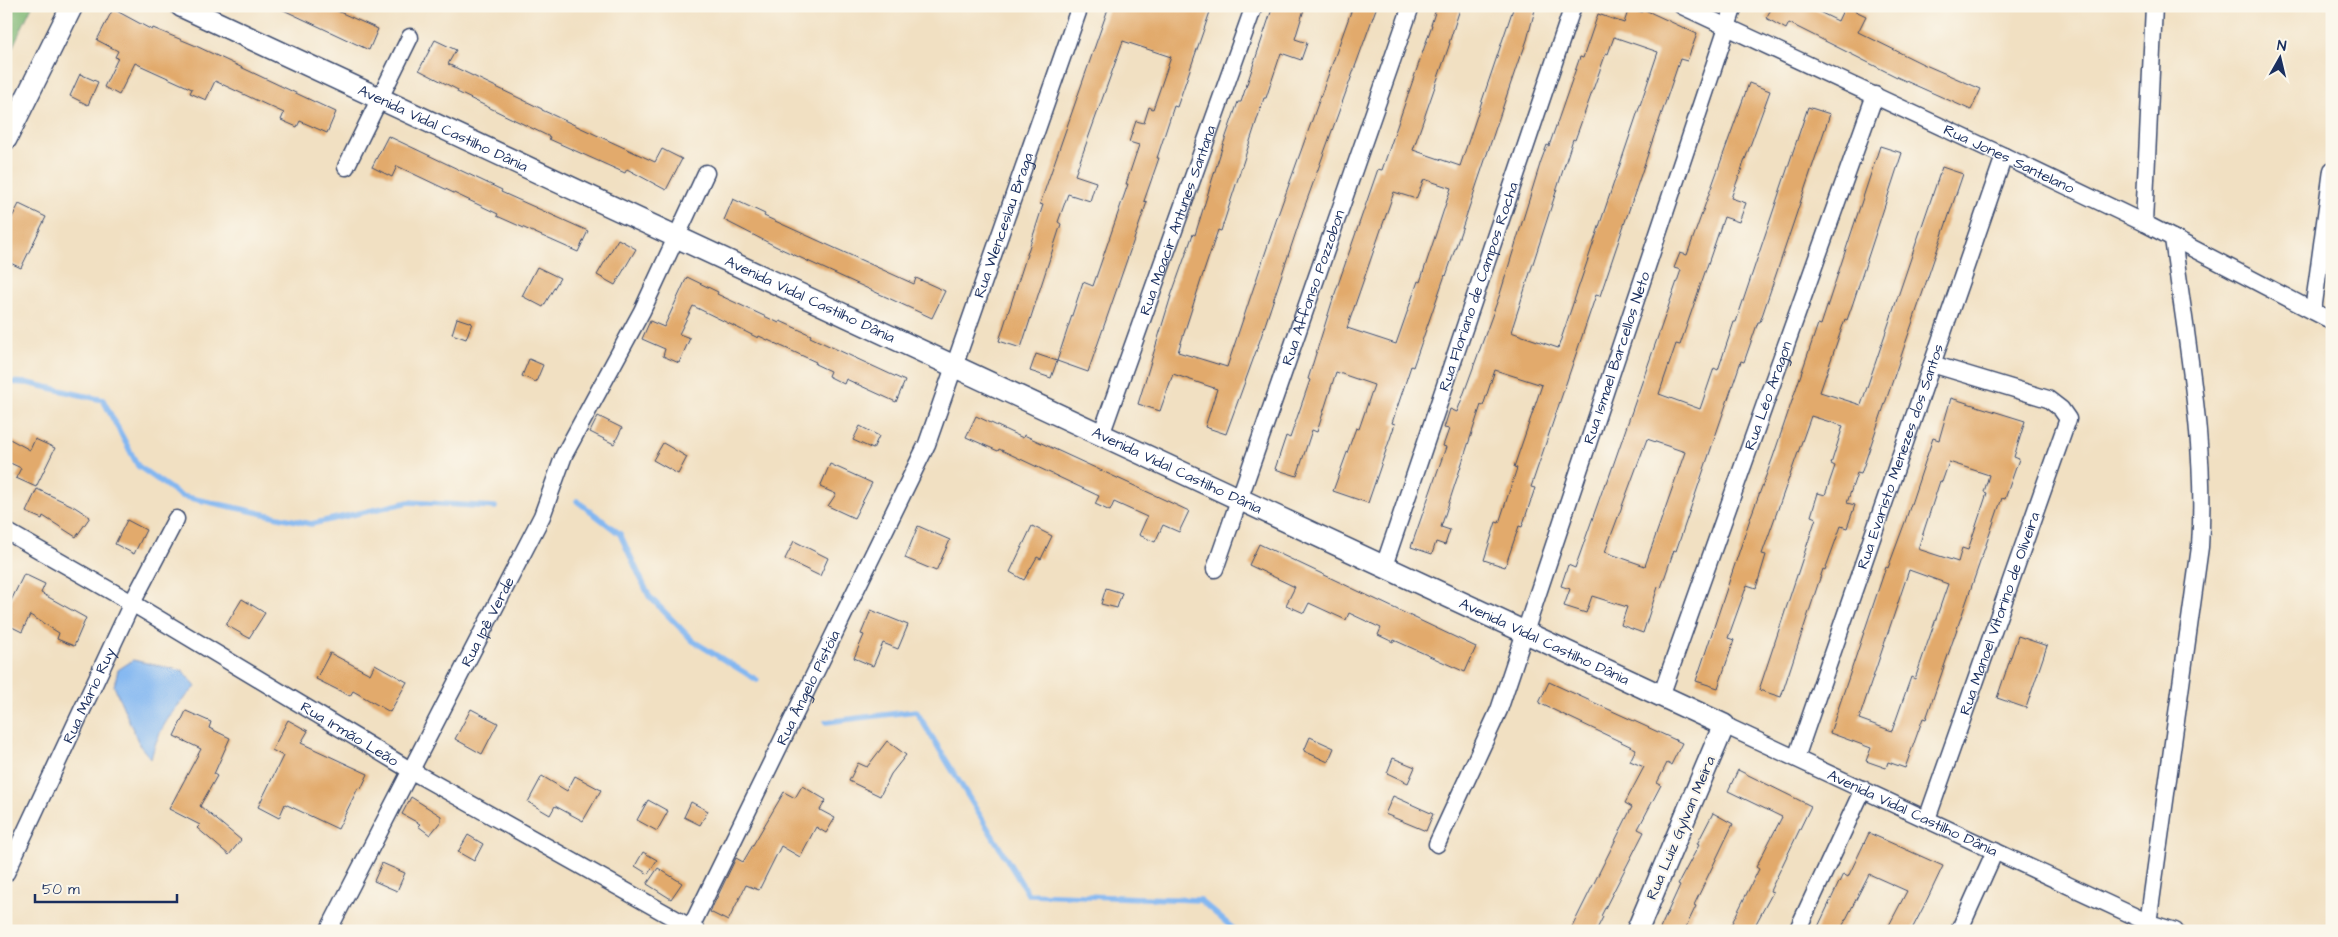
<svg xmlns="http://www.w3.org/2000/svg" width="2338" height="937" font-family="'Architects Daughter',sans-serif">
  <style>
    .forest { fill: #80b875; stroke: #4e746a }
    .water { fill: #83b7f1; stroke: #4f73a8 }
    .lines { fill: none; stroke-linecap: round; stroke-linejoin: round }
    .stream { stroke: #83b7f1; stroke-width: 5.5 }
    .building { fill: #e2aa6c; fill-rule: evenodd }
    .minor-casing { stroke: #3b4a6d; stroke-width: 19 }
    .tertiary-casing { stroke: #3b4a6d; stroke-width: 24 }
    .minor { stroke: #fff; stroke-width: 16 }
    .tertiary { stroke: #fff; stroke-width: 21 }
    .labels { text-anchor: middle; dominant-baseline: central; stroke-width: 4.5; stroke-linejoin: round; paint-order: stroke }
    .street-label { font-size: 15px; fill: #1b2f5e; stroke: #fbf7ec }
  </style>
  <rect width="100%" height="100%" fill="#fbf7ec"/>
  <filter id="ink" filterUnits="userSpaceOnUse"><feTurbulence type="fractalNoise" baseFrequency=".02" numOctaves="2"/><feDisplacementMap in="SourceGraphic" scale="10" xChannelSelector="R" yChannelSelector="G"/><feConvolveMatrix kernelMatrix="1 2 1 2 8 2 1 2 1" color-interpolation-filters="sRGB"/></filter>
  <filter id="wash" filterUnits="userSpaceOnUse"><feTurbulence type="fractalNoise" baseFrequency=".0096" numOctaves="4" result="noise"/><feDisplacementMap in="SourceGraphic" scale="20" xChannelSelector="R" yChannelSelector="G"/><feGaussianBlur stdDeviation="1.12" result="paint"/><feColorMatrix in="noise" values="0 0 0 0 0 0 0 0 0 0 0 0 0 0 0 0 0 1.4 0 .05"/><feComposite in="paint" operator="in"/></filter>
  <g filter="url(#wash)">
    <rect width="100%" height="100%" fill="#f1e0c2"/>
    <polygon class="forest" points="6,6 32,6 6,61"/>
    <path class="water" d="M133 660 183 671 196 687C173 708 158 729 151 759L140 746 114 686 118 670Z"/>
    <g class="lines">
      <g class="stream">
        <polyline points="6,382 28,383 103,400 138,466 181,496 311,524 409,502 495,507"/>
        <polyline points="577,501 620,534 649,596 693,641 757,680"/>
        <polyline points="826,722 916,711 1028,894 1200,900 1236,931"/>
      </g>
    </g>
    <g id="blocks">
      <g class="building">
        <polygon points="275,6 326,6 378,29 369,50"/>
        <polygon points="1109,6 1212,6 1177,107 1174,106 1157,158 1159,158 1144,201 1147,202 1088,372 1057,361 1051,378 1030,371 1036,354 1057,361 1083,282 1093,286 1128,184 1126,184 1139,145 1129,142 1136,121 1144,123 1149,107 1153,109 1171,57 1123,41 1075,175 1096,182 1090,201 1068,194 1058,222 1061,224 1021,348 999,341 1043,205 1040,204"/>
        <polygon points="1273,6 1305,6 1295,39 1307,43 1301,60 1281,53 1266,98 1264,98 1221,231 1218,230 1203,274 1178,352 1227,367 1278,215 1353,6 1377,6 1303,211 1258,346 1226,434 1205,427 1217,389 1173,374 1160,411 1138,404 1171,296 1193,234 1195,235 1223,145 1238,102 1241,102"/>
        <path d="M1437 6H1461L1449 43H1450L1413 150 1460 166 1514 6H1536L1527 40 1521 57 1520 56 1446 276 1445 275 1413 367 1411 366 1392 423 1395 424 1368 503 1333 491 1356 428 1359 429 1374 385 1336 372 1317 432 1312 430 1297 476 1275 469 1286 436 1290 438 1310 380 1308 379 1332 302 1378 169 1382 170 1432 25H1431ZM1424 179 1451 188 1420 282 1418 281 1396 344 1347 328 1394 192 1416 199Z"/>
        <polygon points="1773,6 1807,6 1838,21 1845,6 1866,16 1858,32 1923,64 1981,89 1971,110 1899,78 1789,23 1786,29 1766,18"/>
        <path d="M1629 8 1642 12 1643 9 1697 34 1687 61 1680 59 1600 296 1596 295 1531 487 1535 488 1522 527 1519 526 1505 567 1484 560 1496 522 1499 523 1517 468 1514 467 1542 385 1495 370 1483 406 1481 405 1441 527 1450 530 1445 545 1436 542 1432 554 1411 547 1446 447 1443 446 1449 429 1444 428 1450 409 1457 412 1500 294 1541 161 1547 145 1549 146 1580 57 1583 58 1598 14 1624 23ZM1614 37 1658 52 1558 348 1511 332 1573 139 1575 140 1606 53 1608 54Z"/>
        <polygon points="113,9 152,30 153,28 194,45 336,112 327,133 300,121 297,127 281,120 284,113 215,81 206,100 190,93 192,89 135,63 119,95 104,87 118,58 115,57 118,51 97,40"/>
        <polygon points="435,40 456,50 448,64 542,109 542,110 655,162 662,149 682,159 666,190 627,169 625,173 549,139 550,137 457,92 458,90 419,70"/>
        <polygon points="80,74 98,82 88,105 70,96"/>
        <path d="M1749 83 1770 91 1731 198 1746 203 1739 222 1724 217 1680 345 1676 344 1659 394 1700 409 1714 368 1718 370 1734 322H1736L1808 107 1830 114 1760 322H1758L1744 362 1741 361 1676 551 1674 550 1661 588 1658 587 1643 633 1621 625 1627 607 1592 596 1586 613 1564 606 1570 589 1561 586 1568 565 1575 568 1605 483H1607L1681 270 1674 268 1680 253 1687 255ZM1647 439 1685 452 1645 566 1605 552Z"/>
        <polygon points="388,136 502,190 501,192 588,231 578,252 497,216 498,214 397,166 392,177 372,167"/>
        <polygon points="1880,146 1902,153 1853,303 1847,320 1845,319 1820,392 1861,405 1942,167 1963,174 1861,474 1857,473 1847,503 1855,505 1847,528 1841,526 1825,570 1823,569 1781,697 1759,690 1816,518 1811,516 1818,493 1825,495 1835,466 1831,464 1843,426 1811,416 1762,554 1766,555 1756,588 1747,585 1728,638 1734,640 1718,688 1696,681 1751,516 1773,457 1818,324 1821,325"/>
        <polygon points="733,199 765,214 764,216 914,284 916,278 945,291 932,318 777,247 724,220"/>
        <polygon points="19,204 46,217 21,268 6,261 6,229"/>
        <polygon points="618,239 636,249 615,285 597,275"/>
        <polygon points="537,267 560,278 543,307 522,296"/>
        <polygon points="687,277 718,292 717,294 779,323 780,321 811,335 810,337 905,381 896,402 846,379 844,384 828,376 830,371 815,364 816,362 759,336 758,338 742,330 693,306 679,334 690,338 679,363 663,356 665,349 642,339 650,321 664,327"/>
        <polygon points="457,318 472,323 466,339 452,334"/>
        <polygon points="529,359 543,365 536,382 522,376"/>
        <path d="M1951 398 2025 421 2014 457 2019 459 2005 499 2002 498 1926 719 1923 718 1905 768 1888 762 1886 768 1866 761 1871 748 1830 733 1886 567 1888 568 1905 522 1933 438 1939 440ZM1949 462 1989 475 1984 492 1987 493 1968 550 1962 548 1958 562 1918 549 1940 481 1942 482ZM1909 570 1948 584 1915 679 1911 677 1892 731 1859 719Z"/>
        <polygon points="598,416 622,428 614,444 590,432"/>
        <polygon points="976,416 1023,438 1024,435 1189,511 1179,532 1163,525 1155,542 1139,535 1147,517 1114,502 1110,511 1095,504 1099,496 999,449 998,451 966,437"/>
        <polygon points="860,426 879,436 873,449 853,440"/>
        <polygon points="6,437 30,450 35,439 55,448 36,487 16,478 21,468 6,461"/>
        <polygon points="663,443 687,457 678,474 653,460"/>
        <polygon points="830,464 872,483 854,518 828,506 836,494 820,487"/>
        <polygon points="37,489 73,506 90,517 76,537 43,516 42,519 26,512"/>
        <polygon points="127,520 146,530 134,554 115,544"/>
        <polygon points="918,526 950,540 936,571 905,558"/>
        <polygon points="1032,526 1052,536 1041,559 1037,557 1024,580 1010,572"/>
        <polygon points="794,541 828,558 820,576 785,559"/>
        <polygon points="1259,544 1476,647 1465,672 1394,640 1393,642 1378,635 1381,628 1349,613 1346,620 1309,603 1304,613 1286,605 1295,587 1249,565"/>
        <polygon points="24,574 45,584 41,593 86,618 74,646 57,639 59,633 30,615 22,632 6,624 6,611"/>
        <polygon points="1106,588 1122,593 1117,608 1101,604"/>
        <polygon points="242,599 265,613 249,638 226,625"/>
        <polygon points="871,610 908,625 898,649 883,643 873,666 854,658 864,635 861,634"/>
        <polygon points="2018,636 2047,646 2026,708 1997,698"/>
        <polygon points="330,653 370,674 375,664 407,682 390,712 353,691 350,696 316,679"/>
        <polygon points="1549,682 1682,743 1671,765 1667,763 1657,783 1661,785 1638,829 1644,832 1601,916 1603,917 1596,931 1570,931 1632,807 1625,803 1644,767 1630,761 1636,749 1539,703"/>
        <polygon points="471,709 498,723 482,754 455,739"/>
        <polygon points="186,711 211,722 209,728 230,738 214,774 217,776 200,806 241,840 229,855 197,828 200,825 169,809 201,749 174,736"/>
        <polygon points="288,720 308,731 301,743 368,774 361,789 358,788 338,829 285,804 279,818 258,807 283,756 272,750"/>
        <polygon points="1310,737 1334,748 1328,762 1304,751"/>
        <polygon points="887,741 906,755 891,774 880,796 849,781 858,763 867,767"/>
        <polygon points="1393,758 1415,767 1408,783 1387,773"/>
        <polygon points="1738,770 1811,806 1770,891 1773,892 1752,931 1728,931 1759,869 1756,867 1782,817 1728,791"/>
        <polygon points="542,776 567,791 575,776 601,790 583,821 555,806 550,815 528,802"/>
        <polygon points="802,786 826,800 820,810 835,818 826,833 816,827 800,857 781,846 759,890 746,885 728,921 710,912 736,858 743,862 784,792 795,798"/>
        <polygon points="1393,796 1433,814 1426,831 1385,814"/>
        <polygon points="411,797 441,816 441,821 430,835 418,826 420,824 402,814"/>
        <polygon points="648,800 668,811 657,831 637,820"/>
        <polygon points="691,802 708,811 700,825 684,817"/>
        <polygon points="1713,813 1733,824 1694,905 1696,906 1684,931 1659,931 1680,885 1678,884 1699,845 1697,844"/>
        <polygon points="1869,833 1943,866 1924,906 1911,931 1886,931 1907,891 1869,874 1840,931 1816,931 1843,874 1848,877"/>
        <polygon points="468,835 483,844 474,861 458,852"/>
        <polygon points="643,852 657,860 648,874 635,866"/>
        <polygon points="382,863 405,873 397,891 374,881"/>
        <polygon points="658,868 682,883 671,899 647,884"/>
      </g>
    </g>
  </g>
  <g filter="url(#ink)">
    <use href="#blocks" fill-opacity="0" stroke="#3b4a6d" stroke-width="1"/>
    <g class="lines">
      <defs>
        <g id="minor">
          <path id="s1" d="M1682 6 2004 156 2144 223 2332 321"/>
          <polyline points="346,167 410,37"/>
          <polyline points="2144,223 2154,6"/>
          <polyline points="2313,311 2332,170"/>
          <path id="s2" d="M1101 435 1254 6"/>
          <path id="s3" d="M6 531 132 603 410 770 697 931"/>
          <path id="s4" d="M1384 566 1573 6"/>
          <path id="s5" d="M1215 569 1411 6"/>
          <path id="s6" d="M1661 696 1875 95"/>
          <path id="s7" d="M1724 725 2149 923 2175 931"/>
          <path id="s8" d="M1796 758 2004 156"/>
          <path id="s9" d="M1927 819 2068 419 2061 409 2048 399 1932 364"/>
          <path id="s10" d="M1437 844 1499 710 1734 6"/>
          <path id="s11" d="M6 873 132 603 176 519"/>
          <path id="s12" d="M328 931 542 516 564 455 642 311 706 173"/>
          <path id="s13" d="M689 931 927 444 1080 6"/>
          <polyline points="1797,931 1863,789"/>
          <polyline points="1959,931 1995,851"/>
          <path d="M2147 931 2200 547C2207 444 2186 341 2173 238"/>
        </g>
        <g id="tertiary">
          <path id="s14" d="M181 6 1724 725 1637 931"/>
          <polyline points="6,139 72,6"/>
        </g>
      </defs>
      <use href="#minor" class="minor-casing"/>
      <use href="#tertiary" class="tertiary-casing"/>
      <use href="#minor" class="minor"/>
      <use href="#tertiary" class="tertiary"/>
    </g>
  </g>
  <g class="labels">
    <g class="street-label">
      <text stroke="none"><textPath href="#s14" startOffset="289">Avenida Vidal Castilho Dânia</textPath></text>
      <text stroke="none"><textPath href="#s1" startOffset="361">Rua Jones Santelano</textPath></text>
      <text stroke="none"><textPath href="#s2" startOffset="228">Rua Moacir Antunes Santana</textPath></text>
      <text stroke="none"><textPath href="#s13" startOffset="774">Rua Wenceslau Braga</textPath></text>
      <text stroke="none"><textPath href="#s5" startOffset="298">Rua Affonso Pozzobon</textPath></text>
      <text stroke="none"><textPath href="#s4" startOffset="295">Rua Floriano de Campos Rocha</textPath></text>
      <text stroke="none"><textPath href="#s14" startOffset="694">Avenida Vidal Castilho Dânia</textPath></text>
      <text stroke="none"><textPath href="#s10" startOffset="519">Rua Ismael Barcellos Neto</textPath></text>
      <text stroke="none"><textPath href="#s6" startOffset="319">Rua Léo Aragon</textPath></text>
      <text stroke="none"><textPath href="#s8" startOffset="319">Rua Evaristo Menezes dos Santos</textPath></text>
      <text stroke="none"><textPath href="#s14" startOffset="1099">Avenida Vidal Castilho Dânia</textPath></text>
      <text stroke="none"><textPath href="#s9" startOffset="218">Rua Manoel Vitorino de Oliveira</textPath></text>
      <text stroke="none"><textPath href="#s12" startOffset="348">Rua Ipê Verde</textPath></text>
      <text stroke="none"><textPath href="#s14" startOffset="1504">Avenida Vidal Castilho Dânia</textPath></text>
      <text stroke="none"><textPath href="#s13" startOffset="271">Rua Ângelo Pistóia</textPath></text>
      <text stroke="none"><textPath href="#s11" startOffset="196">Rua Mário Ruy</textPath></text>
      <text stroke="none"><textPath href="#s3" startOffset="399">Rua Irmão Leão</textPath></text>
      <text stroke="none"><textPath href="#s7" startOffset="208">Avenida Vidal Castilho Dânia</textPath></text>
      <text transform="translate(1681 828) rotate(-67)">Rua Luiz Gylvan Meira</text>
    </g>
  </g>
  <rect width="2338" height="937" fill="none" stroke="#fbf7ec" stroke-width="25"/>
  <g transform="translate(2280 58) rotate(8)" stroke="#fbf7ec" stroke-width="4" paint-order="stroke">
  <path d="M0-4L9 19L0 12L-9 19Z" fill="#1b2f5e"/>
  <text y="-8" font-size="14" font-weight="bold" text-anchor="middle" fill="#1b2f5e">N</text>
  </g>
  <path d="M35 894v8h142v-8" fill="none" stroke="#1b2f5e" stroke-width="2.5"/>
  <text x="42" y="894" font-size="15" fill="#1b2f5e" stroke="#fbf7ec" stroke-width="4" paint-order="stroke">50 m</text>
</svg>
